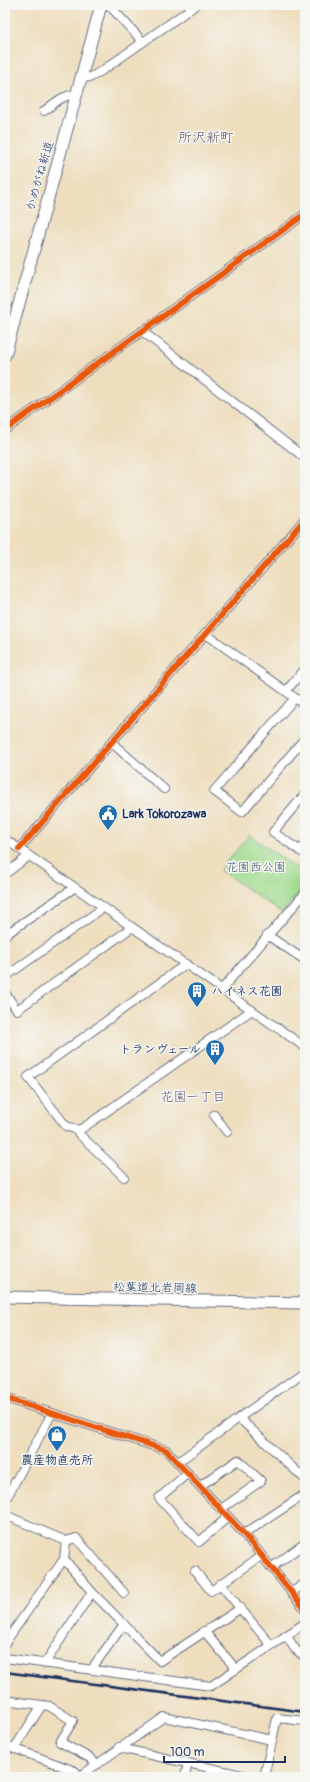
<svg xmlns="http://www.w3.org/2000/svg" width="310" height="1782" font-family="Pangolin,'Klee One',sans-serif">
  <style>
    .green { fill: #a0db8e; stroke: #5e8576 }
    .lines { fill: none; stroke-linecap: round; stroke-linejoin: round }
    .street-casing { stroke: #656c80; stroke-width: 10 }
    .secondary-casing { stroke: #656c80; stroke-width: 13 }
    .street { stroke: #fff; stroke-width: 8 }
    .secondary { stroke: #fff; stroke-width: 11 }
    .rail { stroke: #1b2f5e; stroke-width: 2.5 }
    .cycleway-casing { stroke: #f6f6f2; stroke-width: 8 }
    .cycleway { stroke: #e8590c; stroke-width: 6 }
    .labels { text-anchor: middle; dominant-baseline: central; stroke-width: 3; stroke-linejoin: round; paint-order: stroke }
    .street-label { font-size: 12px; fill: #1b2f5e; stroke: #f6f6f2 }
    .poi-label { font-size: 12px; font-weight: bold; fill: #1b2f5e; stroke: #f6f6f2; text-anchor: start }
    .park-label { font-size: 12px; fill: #3c5a6a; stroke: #f6f6f2 }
    .neighbourhood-label { font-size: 13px; fill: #65566d; stroke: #f6f6f2 }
    .quarter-label { font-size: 14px; fill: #65566d; stroke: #f6f6f2 }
  </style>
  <rect width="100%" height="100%" fill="#f6f6f2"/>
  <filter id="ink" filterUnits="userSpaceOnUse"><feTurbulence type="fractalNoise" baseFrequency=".025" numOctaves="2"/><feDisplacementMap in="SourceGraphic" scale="8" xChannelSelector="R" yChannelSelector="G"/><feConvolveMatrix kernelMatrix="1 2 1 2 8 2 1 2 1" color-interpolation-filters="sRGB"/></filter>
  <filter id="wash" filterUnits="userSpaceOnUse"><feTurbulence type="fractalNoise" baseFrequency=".012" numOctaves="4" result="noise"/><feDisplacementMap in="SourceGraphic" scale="16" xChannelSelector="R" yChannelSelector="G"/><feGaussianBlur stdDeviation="0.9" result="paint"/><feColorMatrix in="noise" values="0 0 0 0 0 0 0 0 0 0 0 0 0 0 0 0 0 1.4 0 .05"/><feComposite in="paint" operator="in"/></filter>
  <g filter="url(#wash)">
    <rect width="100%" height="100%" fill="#eedebe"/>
    <polygon class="green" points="249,835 305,874 305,886 282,913 220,870"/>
  </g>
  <g filter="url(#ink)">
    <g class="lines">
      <defs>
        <g id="street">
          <polyline points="109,5 143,42"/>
          <polyline points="82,78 91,77 103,70 196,5"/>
          <path d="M44 111C54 104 64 93 77 95"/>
          <polyline points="142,331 305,458"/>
          <polyline points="5,430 305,214"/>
          <polyline points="206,634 305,705"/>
          <polyline points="286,691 305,669"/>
          <polyline points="295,698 214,791 242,812 305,738"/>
          <polyline points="111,742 164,789"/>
          <polyline points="305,794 273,832 305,854"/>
          <polyline points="5,839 305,1047"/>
          <polyline points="19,849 305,519"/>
          <polyline points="300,851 305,844"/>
          <polyline points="5,874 29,856"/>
          <polyline points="5,935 74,888"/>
          <polyline points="267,935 305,960"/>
          <polyline points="5,977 103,908"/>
          <polyline points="222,989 305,893"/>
          <polyline points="5,993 17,1010 131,928"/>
          <polyline points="214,1115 227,1132"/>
          <polyline points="77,1130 83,1128 252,1010"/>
          <polyline points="124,1177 79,1134 77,1130 66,1126 28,1077 186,964"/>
          <polyline points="5,1398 166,1450 244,1534 305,1609"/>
          <polyline points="239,1418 305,1371"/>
          <polyline points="178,1462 239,1418 305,1479"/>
          <polyline points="188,1473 159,1498 199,1542 228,1517"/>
          <polyline points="200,1486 238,1460 261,1481 221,1509"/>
          <polyline points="5,1501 52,1413"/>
          <polyline points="5,1515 66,1541 64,1559 92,1592 160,1661 241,1608"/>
          <polyline points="244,1534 305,1494"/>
          <polyline points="66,1541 76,1538 124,1593"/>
          <polyline points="271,1568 305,1543"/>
          <polyline points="195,1571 211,1591 261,1556"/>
          <polyline points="220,1584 271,1645"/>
          <polyline points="291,1593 305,1583"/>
          <polyline points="204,1631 236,1669"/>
          <polyline points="286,1635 295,1649 305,1657"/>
          <polyline points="5,1643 64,1559"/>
          <polyline points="5,1658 211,1686 305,1623"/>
          <polyline points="45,1663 92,1592"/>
          <polyline points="93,1670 95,1664 124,1624"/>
          <polyline points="5,1700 49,1706 73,1721 60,1742 90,1758 96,1764"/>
          <polyline points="5,1745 75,1771 81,1777"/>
          <polyline points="119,1747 124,1749 251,1777"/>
          <polyline points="14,1749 42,1705"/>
          <polyline points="79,1777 164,1717 272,1740"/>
          <polyline points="185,1777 188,1763"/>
          <polyline points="264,1777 277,1718 305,1721"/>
        </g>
        <g id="secondary">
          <polyline points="5,355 101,5"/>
          <polyline points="5,1297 305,1303"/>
        </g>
      </defs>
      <use href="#street" class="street-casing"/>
      <use href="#secondary" class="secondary-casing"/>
      <use href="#street" class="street"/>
      <use href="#secondary" class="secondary"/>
      <polyline class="rail" points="5,1672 305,1712"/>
      <defs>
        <g id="cycleway">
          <polyline points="5,430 305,214"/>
          <polyline points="19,849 305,519"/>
          <polyline points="5,1398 166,1450 244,1534 305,1609"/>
        </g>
      </defs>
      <use href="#cycleway" class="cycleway-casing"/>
      <use href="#cycleway" class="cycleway"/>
    </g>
  </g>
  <defs>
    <symbol id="civic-pin" viewBox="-11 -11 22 30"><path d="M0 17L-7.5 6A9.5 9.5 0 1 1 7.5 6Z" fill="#1f6fb2" stroke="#f6f6f2"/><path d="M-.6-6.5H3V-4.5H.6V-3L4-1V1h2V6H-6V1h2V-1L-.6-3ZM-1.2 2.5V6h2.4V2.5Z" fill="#fff"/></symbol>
    <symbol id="building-pin" viewBox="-11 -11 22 30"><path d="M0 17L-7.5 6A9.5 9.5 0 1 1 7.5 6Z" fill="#1f6fb2" stroke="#f6f6f2"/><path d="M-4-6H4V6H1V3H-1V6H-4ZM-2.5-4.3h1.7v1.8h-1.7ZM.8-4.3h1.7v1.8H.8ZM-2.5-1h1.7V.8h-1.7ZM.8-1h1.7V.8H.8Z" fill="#fff"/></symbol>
    <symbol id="shop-pin" viewBox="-11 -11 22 30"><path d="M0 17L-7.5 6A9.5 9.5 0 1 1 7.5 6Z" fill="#1f6fb2" stroke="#f6f6f2"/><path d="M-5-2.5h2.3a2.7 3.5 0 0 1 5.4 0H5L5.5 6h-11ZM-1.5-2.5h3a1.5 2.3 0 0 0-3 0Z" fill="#fff"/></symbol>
  </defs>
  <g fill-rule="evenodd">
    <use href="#civic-pin" x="97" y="803" width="22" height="30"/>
    <use href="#building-pin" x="186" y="980" width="22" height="30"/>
    <use href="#building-pin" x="204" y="1038" width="22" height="30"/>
    <use href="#shop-pin" x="46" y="1424" width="22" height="30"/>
  </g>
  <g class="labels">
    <g class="street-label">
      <text transform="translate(40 176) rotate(-74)">かめがね新道</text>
      <text transform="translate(155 1288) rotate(1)">松葉道北岩岡線</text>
    </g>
    <g class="poi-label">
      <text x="122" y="814">Lark Tokorozawa</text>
      <text x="211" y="991">ハイネス花園</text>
      <text x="201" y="1049" text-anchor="end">トランヴェール</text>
      <text x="57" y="1460" text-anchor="middle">農産物直売所</text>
    </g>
    <g class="park-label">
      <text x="256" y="867">花園西公園</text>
    </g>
    <g class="neighbourhood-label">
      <text x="193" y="1097">花園一丁目</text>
    </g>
    <g class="quarter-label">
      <text x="206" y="137">所沢新町</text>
    </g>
  </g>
  <rect width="310" height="1782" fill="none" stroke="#f6f6f2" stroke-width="20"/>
  <path d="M164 1756v6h121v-6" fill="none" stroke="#1b2f5e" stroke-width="2"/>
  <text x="170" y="1756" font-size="12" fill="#1b2f5e" stroke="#f6f6f2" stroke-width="3" paint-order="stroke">100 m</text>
</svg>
